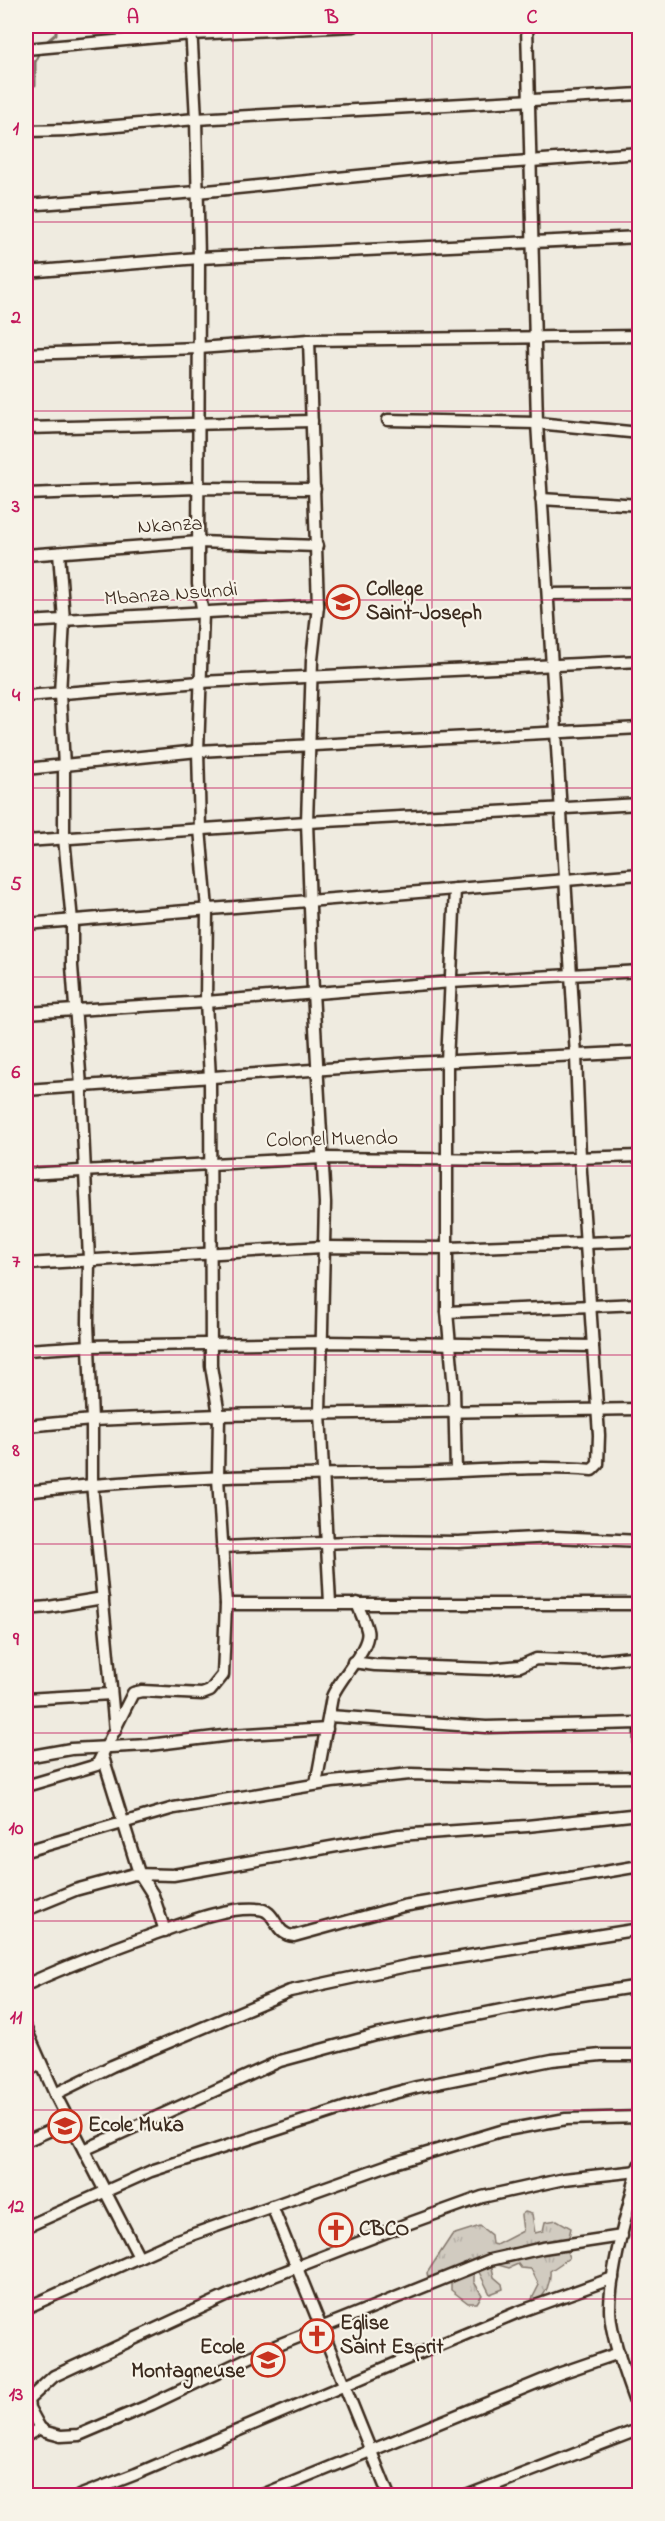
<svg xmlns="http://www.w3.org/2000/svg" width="665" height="2521" font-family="'Indie Flower',sans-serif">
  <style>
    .grass { fill: url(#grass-tufts); stroke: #867a6f; stroke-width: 1.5 }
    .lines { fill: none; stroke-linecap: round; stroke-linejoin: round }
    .stream { stroke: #7e7266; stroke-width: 3 }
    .minor-casing { stroke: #3b2a1e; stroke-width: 15 }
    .minor { stroke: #f7f3e8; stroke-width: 10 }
    .grid { fill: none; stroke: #c2185b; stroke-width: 1.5; stroke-opacity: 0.55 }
    .labels { text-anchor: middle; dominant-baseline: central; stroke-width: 4.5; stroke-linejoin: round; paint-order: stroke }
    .street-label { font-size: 21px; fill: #3b2a1e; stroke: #f7f3e8 }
    .poi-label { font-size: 21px; font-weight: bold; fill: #3b2a1e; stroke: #f7f3e8; text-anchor: start }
    .neatline { fill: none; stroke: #c2185b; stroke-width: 2 }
    .grid-label { font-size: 20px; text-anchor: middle; font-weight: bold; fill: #c2185b }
  </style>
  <defs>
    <pattern id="grass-tufts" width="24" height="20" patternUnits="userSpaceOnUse" patternTransform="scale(1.5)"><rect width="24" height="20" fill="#d1cbc0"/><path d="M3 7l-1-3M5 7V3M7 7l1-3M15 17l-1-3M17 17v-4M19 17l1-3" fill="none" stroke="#b4aea5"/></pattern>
  </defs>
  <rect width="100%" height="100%" fill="#efebe0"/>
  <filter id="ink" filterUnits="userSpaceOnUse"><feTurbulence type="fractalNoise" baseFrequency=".0167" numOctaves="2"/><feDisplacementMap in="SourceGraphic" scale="12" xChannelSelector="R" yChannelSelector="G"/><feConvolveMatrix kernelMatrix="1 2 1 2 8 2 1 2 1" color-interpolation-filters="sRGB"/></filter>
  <g filter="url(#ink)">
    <path class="grass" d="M525 2212 532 2214 535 2233 543 2231 545 2222 557 2220 571 2228 566 2249 569 2258 550 2271C551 2282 546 2296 536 2301L532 2299 539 2285 531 2269 521 2268 518 2264 509 2268 491 2263 494 2277 502 2284 503 2289 490 2294 479 2272 474 2273V2282L482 2295 477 2303H468L451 2290V2280L434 2281 428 2278 427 2273 452 2235 480 2226 491 2235 492 2244 496 2245 523 2231 521 2215Z"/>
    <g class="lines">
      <g class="stream">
        <polyline points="44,44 56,34 56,26"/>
        <polyline points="35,85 35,62 41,50"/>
      </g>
      <defs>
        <g id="minor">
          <polyline points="191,26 196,119 199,258 198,584 203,614 198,751 200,829 207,909 206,1002 210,1078 211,1366 219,1415 218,1478 226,1604"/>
          <polyline points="26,49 192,34 354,26"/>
          <polyline points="26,131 71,130 196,119 640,94"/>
          <polyline points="26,205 197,192 448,167 640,153"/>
          <polyline points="26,272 199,258 640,237"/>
          <polyline points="309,340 318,606 312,660 307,822 313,992 325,1203 320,1413 330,1603"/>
          <polyline points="26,354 199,348 309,340 640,336"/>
          <polyline points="388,420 537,423 640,433"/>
          <polyline points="26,428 312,421"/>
          <polyline points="26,494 197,488 315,489"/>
          <polyline points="541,499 640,505"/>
          <polyline points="59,553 64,620 60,694 64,766 64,838 72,921 72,966 81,1086 89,1259 88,1323 92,1420 92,1484 115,1731"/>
          <polyline points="26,555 199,542 317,546"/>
          <polyline points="548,594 640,593"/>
          <polyline points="26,622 318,606"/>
          <polyline points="26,696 200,682 640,661"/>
          <polyline points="26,769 198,751 640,728"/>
          <polyline points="26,841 307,822 640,804"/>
          <polyline points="455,889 447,1062 447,1312 454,1389 456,1471"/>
          <polyline points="26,924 640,874"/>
          <polyline points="26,1013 206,1002 451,982 640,971"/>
          <polyline points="26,1090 412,1063 640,1052"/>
          <polyline points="26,1174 323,1158 509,1160 640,1156"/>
          <polyline points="26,1264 323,1247 448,1248 640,1241"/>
          <polyline points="447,1312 640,1304"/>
          <polyline points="26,1350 89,1346 323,1342 593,1346"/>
          <polyline points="26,1426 92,1420 219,1415 640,1409"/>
          <path d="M26 1492C156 1476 288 1475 420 1473 477 1471 534 1465 592 1470L598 1464 599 1435 580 1157 576 1056 537 423 527 26"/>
          <polyline points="222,1547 372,1541 458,1542 554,1537 640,1541"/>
          <polyline points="26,1609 49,1607 103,1598"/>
          <polyline points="353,1662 375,1665 489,1669 520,1666 536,1659 594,1661 640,1656"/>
          <polyline points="26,1699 111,1694"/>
          <polyline points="329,1716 486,1727 640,1723"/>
          <polyline points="640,1731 640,1800"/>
          <polyline points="26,1757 71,1749 149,1745 231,1735 327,1729"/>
          <polyline points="103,1757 139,1873 153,1895 165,1931"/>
          <path d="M316 1784 332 1697C339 1678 372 1647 367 1630 365 1621 360 1612 357 1603"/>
          <polyline points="26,1786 97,1765 133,1693 142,1691 202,1694 210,1691 223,1675 226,1604 640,1604"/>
          <polyline points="26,1851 174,1808 332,1782 410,1774 548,1778 640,1777"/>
          <polyline points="26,1910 75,1890 134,1874 173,1875 399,1835 527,1826 640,1814"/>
          <path d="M26 1985C67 1965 111 1950 154 1934 186 1923 223 1907 257 1909 278 1909 273 1935 294 1936L403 1906 640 1866"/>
          <polyline points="26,2029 55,2094 139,2257"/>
          <polyline points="26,2071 41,2064"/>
          <polyline points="55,2094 112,2066 290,1991 411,1965 640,1929"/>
          <polyline points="26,2141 69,2122"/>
          <polyline points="84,2150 280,2061 376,2035 562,1998 640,1986"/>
          <path d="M639 2165C629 2206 610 2268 610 2309 610 2337 630 2388 640 2416"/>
          <polyline points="272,2206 389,2496"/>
          <polyline points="26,2227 151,2171 371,2099 417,2087 552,2060 601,2055 640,2055"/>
          <polyline points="26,2308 177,2240 391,2164 501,2131 566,2119 640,2117"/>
          <polyline points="40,2428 46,2432 61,2436 79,2435 152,2404 261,2352 490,2260 543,2248 622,2236"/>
          <polyline points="26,2436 40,2428 29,2408 28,2400 54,2376 248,2286 407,2224 482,2197 564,2179 638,2171"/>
          <polyline points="79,2496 136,2474 413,2356 516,2313 613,2278"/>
          <polyline points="260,2496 558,2374 619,2353"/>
          <polyline points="466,2496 640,2429"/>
        </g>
      </defs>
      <use href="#minor" class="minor-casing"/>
      <use href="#minor" class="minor"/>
    </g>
  </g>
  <path class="grid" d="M233 26V2496M432 26V2496M26 222H640M26 411H640M26 600H640M26 788H640M26 977H640M26 1166H640M26 1355H640M26 1544H640M26 1733H640M26 1921H640M26 2110H640M26 2299H640"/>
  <defs>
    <symbol id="school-ring" viewBox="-11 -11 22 22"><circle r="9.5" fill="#f7f3e8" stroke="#c8321e" stroke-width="1.5"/><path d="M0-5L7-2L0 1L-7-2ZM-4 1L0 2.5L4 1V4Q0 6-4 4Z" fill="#c8321e"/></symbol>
    <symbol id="church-ring" viewBox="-11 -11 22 22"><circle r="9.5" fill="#f7f3e8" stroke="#c8321e" stroke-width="1.5"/><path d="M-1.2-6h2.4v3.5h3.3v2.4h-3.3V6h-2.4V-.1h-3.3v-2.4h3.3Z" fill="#c8321e"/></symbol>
  </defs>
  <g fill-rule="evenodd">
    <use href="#school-ring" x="324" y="583" width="38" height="38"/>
    <use href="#school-ring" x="46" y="2107" width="38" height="38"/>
    <use href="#church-ring" x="317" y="2211" width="38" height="38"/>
    <use href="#church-ring" x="298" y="2317" width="38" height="38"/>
    <use href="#school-ring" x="249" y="2341" width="38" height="38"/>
  </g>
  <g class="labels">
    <g class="street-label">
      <text transform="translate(170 526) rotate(-3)">Nkanza</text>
      <text transform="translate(171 595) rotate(-4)">Mbanza Nsundi</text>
      <text transform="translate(332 1140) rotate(-1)">Colonel Muendo</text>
    </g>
    <g class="poi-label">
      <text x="366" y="590">College<tspan x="366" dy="24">Saint-Joseph</tspan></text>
      <text x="88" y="2126">Ecole Muka</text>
      <text x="359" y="2230">CBCO</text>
      <text x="340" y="2324">Eglise<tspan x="340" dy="24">Saint Esprit</tspan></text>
      <text x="245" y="2348" text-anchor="end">Ecole<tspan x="245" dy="24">Montagneuse</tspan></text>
    </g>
  </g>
  <rect width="665" height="2521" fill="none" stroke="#f7f3e8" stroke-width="66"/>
  <rect x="33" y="33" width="599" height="2455" class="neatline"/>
  <g class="grid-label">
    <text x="133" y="23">A</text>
    <text x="332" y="23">B</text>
    <text x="532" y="23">C</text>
    <text x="16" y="134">1</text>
    <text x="16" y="323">2</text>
    <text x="16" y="512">3</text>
    <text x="16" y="701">4</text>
    <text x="16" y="890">5</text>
    <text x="16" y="1078">6</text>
    <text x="16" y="1267">7</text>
    <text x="16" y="1456">8</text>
    <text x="16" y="1645">9</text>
    <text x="16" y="1834">10</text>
    <text x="16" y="2023">11</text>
    <text x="16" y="2212">12</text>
    <text x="16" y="2400">13</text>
  </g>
</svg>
